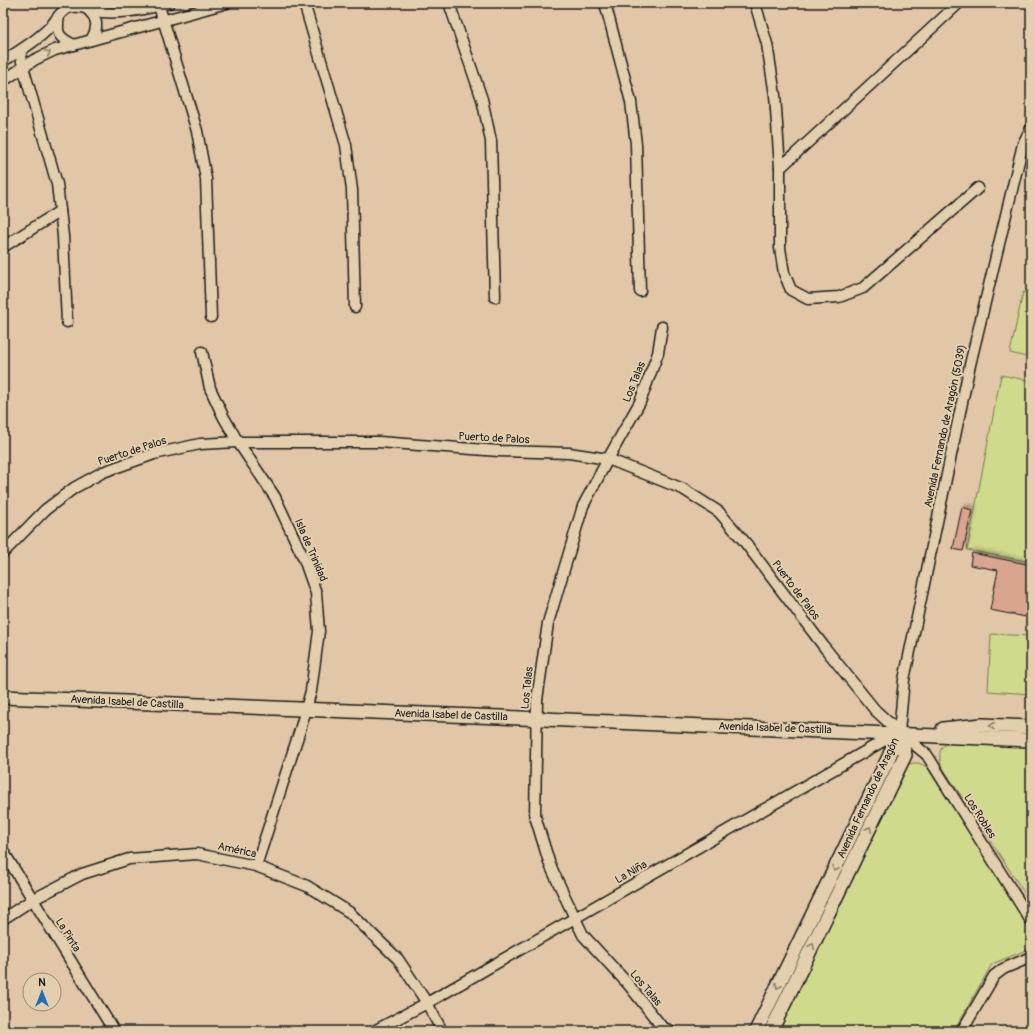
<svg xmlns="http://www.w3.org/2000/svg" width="1034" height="1034" font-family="Pangolin,sans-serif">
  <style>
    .green { fill: #cfda8d; stroke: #767b54 }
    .building { fill: #daa58f; stroke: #1c1c1c; filter: url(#shadow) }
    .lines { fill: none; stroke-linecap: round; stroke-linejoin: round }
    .minor-casing { stroke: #1c1c1c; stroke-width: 13 }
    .tertiary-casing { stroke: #1c1c1c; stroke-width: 16 }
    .minor { stroke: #e3cfad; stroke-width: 10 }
    .tertiary { stroke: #e3cfad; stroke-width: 13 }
    .oneway { stroke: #897e6c }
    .labels { text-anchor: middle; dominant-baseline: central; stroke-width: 4; stroke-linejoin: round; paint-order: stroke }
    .street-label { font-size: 11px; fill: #1c1c1c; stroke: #e3cfad }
  </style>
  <defs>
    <filter id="shadow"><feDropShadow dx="3.5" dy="-3.5" stdDeviation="2" flood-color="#0004"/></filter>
  </defs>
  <rect width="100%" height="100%" fill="#e1c7a7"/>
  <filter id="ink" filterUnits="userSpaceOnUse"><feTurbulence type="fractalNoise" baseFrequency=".025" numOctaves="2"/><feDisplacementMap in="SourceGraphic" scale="8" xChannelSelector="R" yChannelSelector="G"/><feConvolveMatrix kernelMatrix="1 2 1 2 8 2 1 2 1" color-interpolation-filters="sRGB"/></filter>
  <g filter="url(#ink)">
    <g class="green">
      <polygon points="1023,292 1031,294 1031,358 1010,353"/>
      <polygon points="1001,375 1031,381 1031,562 967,550"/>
      <polygon points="991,634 1031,636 1031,694 988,691"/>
      <path d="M955 741 1031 745V903L941 765C938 751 940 744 955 741Z"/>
      <polygon points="913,763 919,763 927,767 1031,929 1031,945 1026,950 992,964 954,1031 777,1031 907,765"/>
    </g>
    <g class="building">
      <polygon points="962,507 972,510 963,551 953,549"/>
      <polygon points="972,553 1031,565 1031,618 990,610 998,570 970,565"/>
    </g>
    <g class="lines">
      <defs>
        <g id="minor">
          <polyline points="304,3 346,145 352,190 355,307"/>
          <polyline points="449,3 482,99 491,141 495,297"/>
          <polyline points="605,3 631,102 636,144 640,291"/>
          <polyline points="755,3 767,44 775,95 780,168 780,248 784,273 791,290 808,299 839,297 863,288 978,188"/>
          <polyline points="159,6 197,131 206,179 211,317"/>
          <path d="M86 8C98 18 99 27 91 40"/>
          <path d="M59 16C56 34 58 37 74 45"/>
          <polyline points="20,51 23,67 57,184 63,236 67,322"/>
          <path d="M3 61C20 51 38 40 52 25 58 17 62 9 72 7 82 5 92 11 102 12 124 14 148 9 169 3"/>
          <polyline points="3,81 34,60 55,50 227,3"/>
          <polyline points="780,168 959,3"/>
          <polyline points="3,247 60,211"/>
          <polyline points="662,327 658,353 640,402 608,459 583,506 548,623 537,700 535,816 550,865 583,935 628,984 662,1027 671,1031"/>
          <polyline points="202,352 210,388 223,416 238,442 275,497 304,559 316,593 319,631 311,691 300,730 256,866"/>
          <polyline points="3,553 45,510 74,488 103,472 154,454 200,444 238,442 379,442 499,451 569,453 608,459 683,489 719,512 744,541 825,648 875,710 899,732 927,755 1031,921"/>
          <polyline points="899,732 904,680 969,369 1023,144 1031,128"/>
          <polyline points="3,851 114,1031"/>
          <polyline points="3,919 32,900 82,874 129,859 197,854 256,866 307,886 349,912 398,959 427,1003 442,1031"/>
          <polyline points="374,1031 427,1003 897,733"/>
          <polyline points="962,1031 994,976 1003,969 1031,957"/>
        </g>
        <g id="tertiary">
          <path d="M3 697C346 712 688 723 1031 740"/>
          <polyline points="943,729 982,725 1031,727"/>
          <polyline points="756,1031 888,759 899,732"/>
          <polyline points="771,1031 905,755 899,732"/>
        </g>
      </defs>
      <use href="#minor" class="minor-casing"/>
      <use href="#tertiary" class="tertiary-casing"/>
      <use href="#minor" class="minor"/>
      <use href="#tertiary" class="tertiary"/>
    </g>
    <defs><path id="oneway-chevron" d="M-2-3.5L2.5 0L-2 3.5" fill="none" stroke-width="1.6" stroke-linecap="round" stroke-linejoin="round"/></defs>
    <g class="oneway">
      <use href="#oneway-chevron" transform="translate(48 53) rotate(-25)"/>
      <use href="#oneway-chevron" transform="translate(992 726) rotate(-178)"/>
      <use href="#oneway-chevron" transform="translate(869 829) rotate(-64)"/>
      <use href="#oneway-chevron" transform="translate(835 869) rotate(116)"/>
      <use href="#oneway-chevron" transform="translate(812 946) rotate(-64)"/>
      <use href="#oneway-chevron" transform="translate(778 986) rotate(116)"/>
    </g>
  </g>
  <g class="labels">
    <g class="street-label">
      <text transform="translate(634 382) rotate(-68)">Los Talas</text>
      <text transform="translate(945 426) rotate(-78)">Avenida Fernando de Aragón (5039)</text>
      <text transform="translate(494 438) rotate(3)">Puerto de Palos</text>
      <text transform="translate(132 451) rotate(-18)">Puerto de Palos</text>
      <text transform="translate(311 550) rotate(67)">Isla de Trinidad</text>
      <text transform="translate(796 590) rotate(53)">Puerto de Palos</text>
      <text transform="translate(527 688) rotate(-84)">Los Talas</text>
      <text transform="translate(127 702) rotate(3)">Avenida Isabel de Castilla</text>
      <text transform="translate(451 715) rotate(2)">Avenida Isabel de Castilla</text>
      <text transform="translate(775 728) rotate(2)">Avenida Isabel de Castilla</text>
      <text transform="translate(868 798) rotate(-65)">Avenida Fernando de Aragón</text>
      <text transform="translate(980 816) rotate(58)">Los Robles</text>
      <text transform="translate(237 850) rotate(12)">América</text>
      <text transform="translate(631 872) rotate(-30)">La Niña</text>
      <text transform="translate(68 935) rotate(58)">La Pinta</text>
      <text transform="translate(646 988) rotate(50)">Los Talas</text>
    </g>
  </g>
  <rect width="1034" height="1034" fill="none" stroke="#e3cfad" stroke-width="16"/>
  <rect x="8" y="8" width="1018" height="1018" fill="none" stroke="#1c1c1c" stroke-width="1.5" filter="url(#ink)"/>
  <g transform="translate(42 992)"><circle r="19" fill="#e3cfad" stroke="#938773"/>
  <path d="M0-3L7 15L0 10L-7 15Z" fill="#1f6fb2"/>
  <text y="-6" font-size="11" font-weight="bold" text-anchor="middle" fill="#1c1c1c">N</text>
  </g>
</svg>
